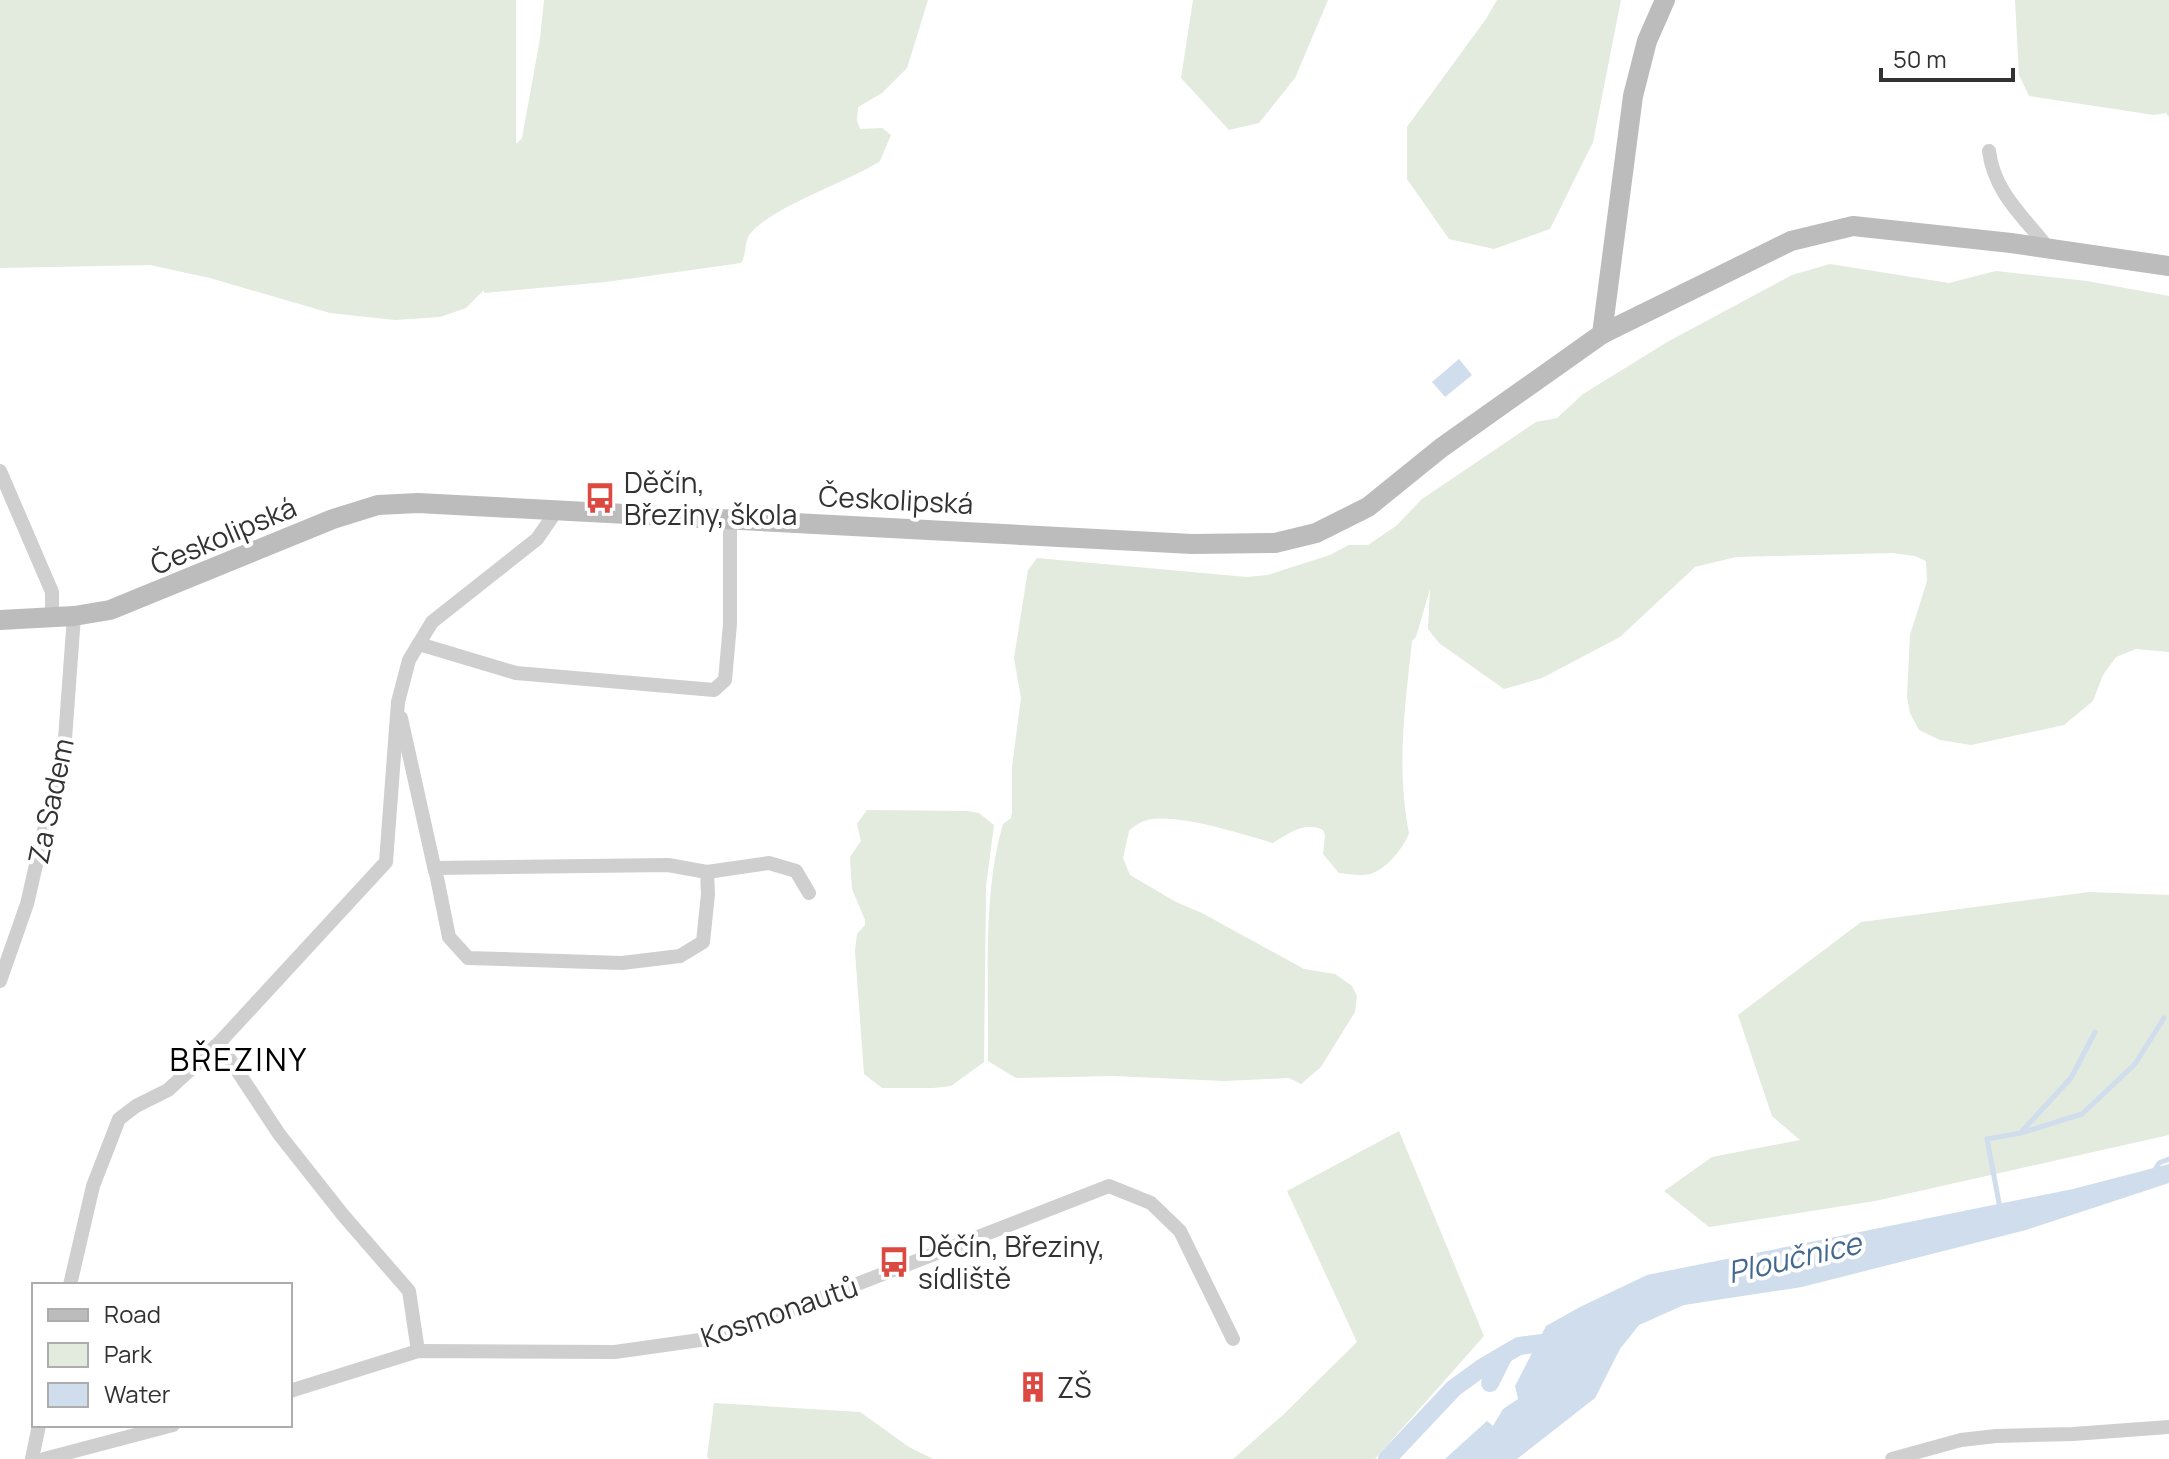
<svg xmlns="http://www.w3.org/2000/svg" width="2169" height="1459" font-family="Manrope,sans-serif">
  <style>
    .green { fill: #e3eade }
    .water { fill: #cfddec }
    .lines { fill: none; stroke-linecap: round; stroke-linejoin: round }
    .stream { stroke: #cfddec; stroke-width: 5 }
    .canal { stroke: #cfddec; stroke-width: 18 }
    .street { stroke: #cfcfcf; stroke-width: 14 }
    .secondary { stroke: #bcbcbc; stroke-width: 20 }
    .labels { text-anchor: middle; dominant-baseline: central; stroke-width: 8; stroke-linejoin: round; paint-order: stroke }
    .poi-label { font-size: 28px; fill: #323232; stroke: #fff; text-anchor: start }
    .street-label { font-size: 28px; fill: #323232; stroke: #fff }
    .water-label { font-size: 30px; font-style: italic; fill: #436990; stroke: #fff }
    .quarter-label { font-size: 32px; letter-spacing: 2px; fill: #000; stroke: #fff }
  </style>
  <rect width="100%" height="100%" fill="#fff"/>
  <g class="green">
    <path d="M0 0H516V144L522 138 540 39 544 0H928L907 68 882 93 858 107 857 121 860 129 882 128 891 135 880 161C848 182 771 207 750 234 744 242 747 254 741 263L606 282 484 293V290L466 308 440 317 395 320 330 313 210 278 150 265 0 268Z"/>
    <polygon points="1193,0 1328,0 1295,78 1259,123 1229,130 1181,78"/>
    <polygon points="1497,0 1621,0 1593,142 1550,229 1494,249 1449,239 1407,179 1407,127 1486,19"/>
    <polygon points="2015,0 2169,0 2169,117 2166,113 2154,115 2029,96 2019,75"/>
    <path d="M1830 264 1949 283 1996 271 2087 281 2169 296V652L2136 649 2116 657 2103 675 2093 701 2064 725 1971 745 1940 740 1919 730 1910 713 1907 697 1910 635 1927 581 1926 561 1915 556 1892 553 1736 557 1695 567 1620 637 1542 678 1504 689 1439 643 1428 629 1430 589 1416 637 1412 641C1405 707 1396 767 1409 833 1404 847 1388 867 1373 873 1362 877 1350 874 1339 873L1323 854 1325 835 1323 830C1304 821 1290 833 1273 843 1244 835 1173 811 1144 821 1139 823 1133 827 1129 831L1123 858 1130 875 1176 902 1202 913 1304 969 1335 974 1352 986 1357 996 1355 1012 1321 1067 1301 1084 1289 1078 1224 1081 1113 1076 1016 1078 988 1061C989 986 982 895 1003 824L1011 818 1012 812V767L1021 698 1014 658 1028 570 1037 558 1247 577 1268 575 1330 555 1349 545H1368L1396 526 1422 499 1536 422 1557 418 1583 394 1669 341 1792 275Z"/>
    <polygon points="867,810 968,811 979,813 994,825 986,886 984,1062 951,1086 933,1088 882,1088 864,1074 855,951 857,934 865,925 865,920 852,889 850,857 861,841 857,824"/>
    <polygon points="2089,892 2169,895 2169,1135 1875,1201 1709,1227 1664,1191 1712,1157 1800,1140 1772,1116 1738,1015 1861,922"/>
    <polygon points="1399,1131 1484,1336 1375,1459 1233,1459 1284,1414 1357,1342 1287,1191"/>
    <polygon points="714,1403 860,1412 909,1447 933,1459 709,1459 707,1457"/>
  </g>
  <g class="water">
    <polygon points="1459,359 1472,375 1445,397 1432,382"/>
    <polygon points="2169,1164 2169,1183 2026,1230 1802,1287 1684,1305 1639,1325 1620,1349 1595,1398 1517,1459 1445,1459 1487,1421 1493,1426 1503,1409 1518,1399 1515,1386 1546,1326 1580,1307 1647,1275 2073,1189"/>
  </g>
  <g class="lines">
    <g class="stream">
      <polyline points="2023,1130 2071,1078 2095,1032"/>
      <polyline points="2155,1170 2159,1163 2169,1159"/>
      <polyline points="2000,1208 1987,1139 2021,1133 2082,1114 2135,1064 2164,1018"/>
    </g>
    <g class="canal">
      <polyline points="1490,1383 1504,1355"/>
      <polyline points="1387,1459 1454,1388 1483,1367 1519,1346 1558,1341"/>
    </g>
    <g class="street">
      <path d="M1989 151C1994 192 2023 216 2048 248"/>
      <polyline points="0,471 52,592 52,618"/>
      <polyline points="419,644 516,673 714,690 725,680 730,624 730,517"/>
      <polyline points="401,718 435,871"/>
      <polygon points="668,865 707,872 708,894 703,942 680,956 622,963 468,958 449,937 435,868"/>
      <polyline points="707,872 769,863 796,871 809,893"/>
      <polyline points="0,981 27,904 65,739 74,616"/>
      <polyline points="219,1043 279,1134 343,1215 409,1291 418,1351"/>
      <polyline points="70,1285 93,1186 119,1119 136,1106 168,1090 219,1043 386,862 398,702 409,660 432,622 537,539 557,510"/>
      <polyline points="290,1391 418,1351 615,1352 721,1337 1109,1186 1151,1203 1180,1231 1233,1339"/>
      <polyline points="32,1459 39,1425"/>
      <polyline points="44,1459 173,1425"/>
      <polyline points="1892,1459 1961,1440 1996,1436 2073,1434 2169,1427"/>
    </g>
    <g class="secondary">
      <polyline points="1602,334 1633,96 1647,41 1665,0"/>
      <polyline points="0,620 74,616 110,610 333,519 378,505 418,503 1192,544 1275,543 1316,533 1368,507 1441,448 1602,334 1791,241 1853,226 2011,243 2169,266"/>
    </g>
  </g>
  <defs>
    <symbol id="bus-bare" viewBox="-9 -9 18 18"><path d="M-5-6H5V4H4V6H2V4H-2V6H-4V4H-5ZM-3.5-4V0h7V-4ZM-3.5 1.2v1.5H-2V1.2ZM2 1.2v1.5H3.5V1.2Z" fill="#dc4941" stroke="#fff" stroke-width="2.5" paint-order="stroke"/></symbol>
    <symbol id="building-bare" viewBox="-9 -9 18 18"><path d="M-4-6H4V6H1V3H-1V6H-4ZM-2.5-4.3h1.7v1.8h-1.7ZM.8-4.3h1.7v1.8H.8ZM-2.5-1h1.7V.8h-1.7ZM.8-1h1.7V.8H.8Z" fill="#dc4941" stroke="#fff" stroke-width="2.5" paint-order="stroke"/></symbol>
  </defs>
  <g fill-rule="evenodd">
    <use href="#bus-bare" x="578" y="476" width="44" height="44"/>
    <use href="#bus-bare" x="872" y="1240" width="44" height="44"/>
    <use href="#building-bare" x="1011" y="1365" width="44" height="44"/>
  </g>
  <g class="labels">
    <g class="poi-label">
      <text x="624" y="482">Děčín,<tspan x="624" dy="32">Březiny, škola</tspan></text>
      <text x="918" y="1246">Děčín, Březiny,<tspan x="918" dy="32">sídliště</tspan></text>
      <text x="1057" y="1387">ZŠ</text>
    </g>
    <g class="street-label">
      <text transform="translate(896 499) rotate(3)">Českolipská</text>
      <text transform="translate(223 535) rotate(-23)">Českolipská</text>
      <text transform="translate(50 801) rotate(-78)">Za Sadem</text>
      <text transform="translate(779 1311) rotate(-19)">Kosmonautů</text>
    </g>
    <g class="water-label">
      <text transform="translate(1794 1257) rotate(-13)">Ploučnice</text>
    </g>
    <g class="quarter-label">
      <text x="239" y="1059">BŘEZINY</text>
    </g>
  </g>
  <rect x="32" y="1283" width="260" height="144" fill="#ffffff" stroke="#adadad" stroke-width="2"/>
  <rect x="48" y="1309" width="40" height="12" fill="#bcbcbc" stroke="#adadad" stroke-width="2"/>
  <text x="104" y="1323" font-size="24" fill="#323232">Road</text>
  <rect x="48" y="1343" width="40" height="24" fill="#e3eade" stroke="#adadad" stroke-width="2"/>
  <text x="104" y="1363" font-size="24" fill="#323232">Park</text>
  <rect x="48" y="1383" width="40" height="24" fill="#cfddec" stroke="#adadad" stroke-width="2"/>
  <text x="104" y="1403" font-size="24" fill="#323232">Water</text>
  <path d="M1881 68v12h132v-12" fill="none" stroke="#323232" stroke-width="4"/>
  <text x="1893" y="68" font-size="24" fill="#323232" stroke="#ffffff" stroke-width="6" paint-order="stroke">50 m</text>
</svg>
